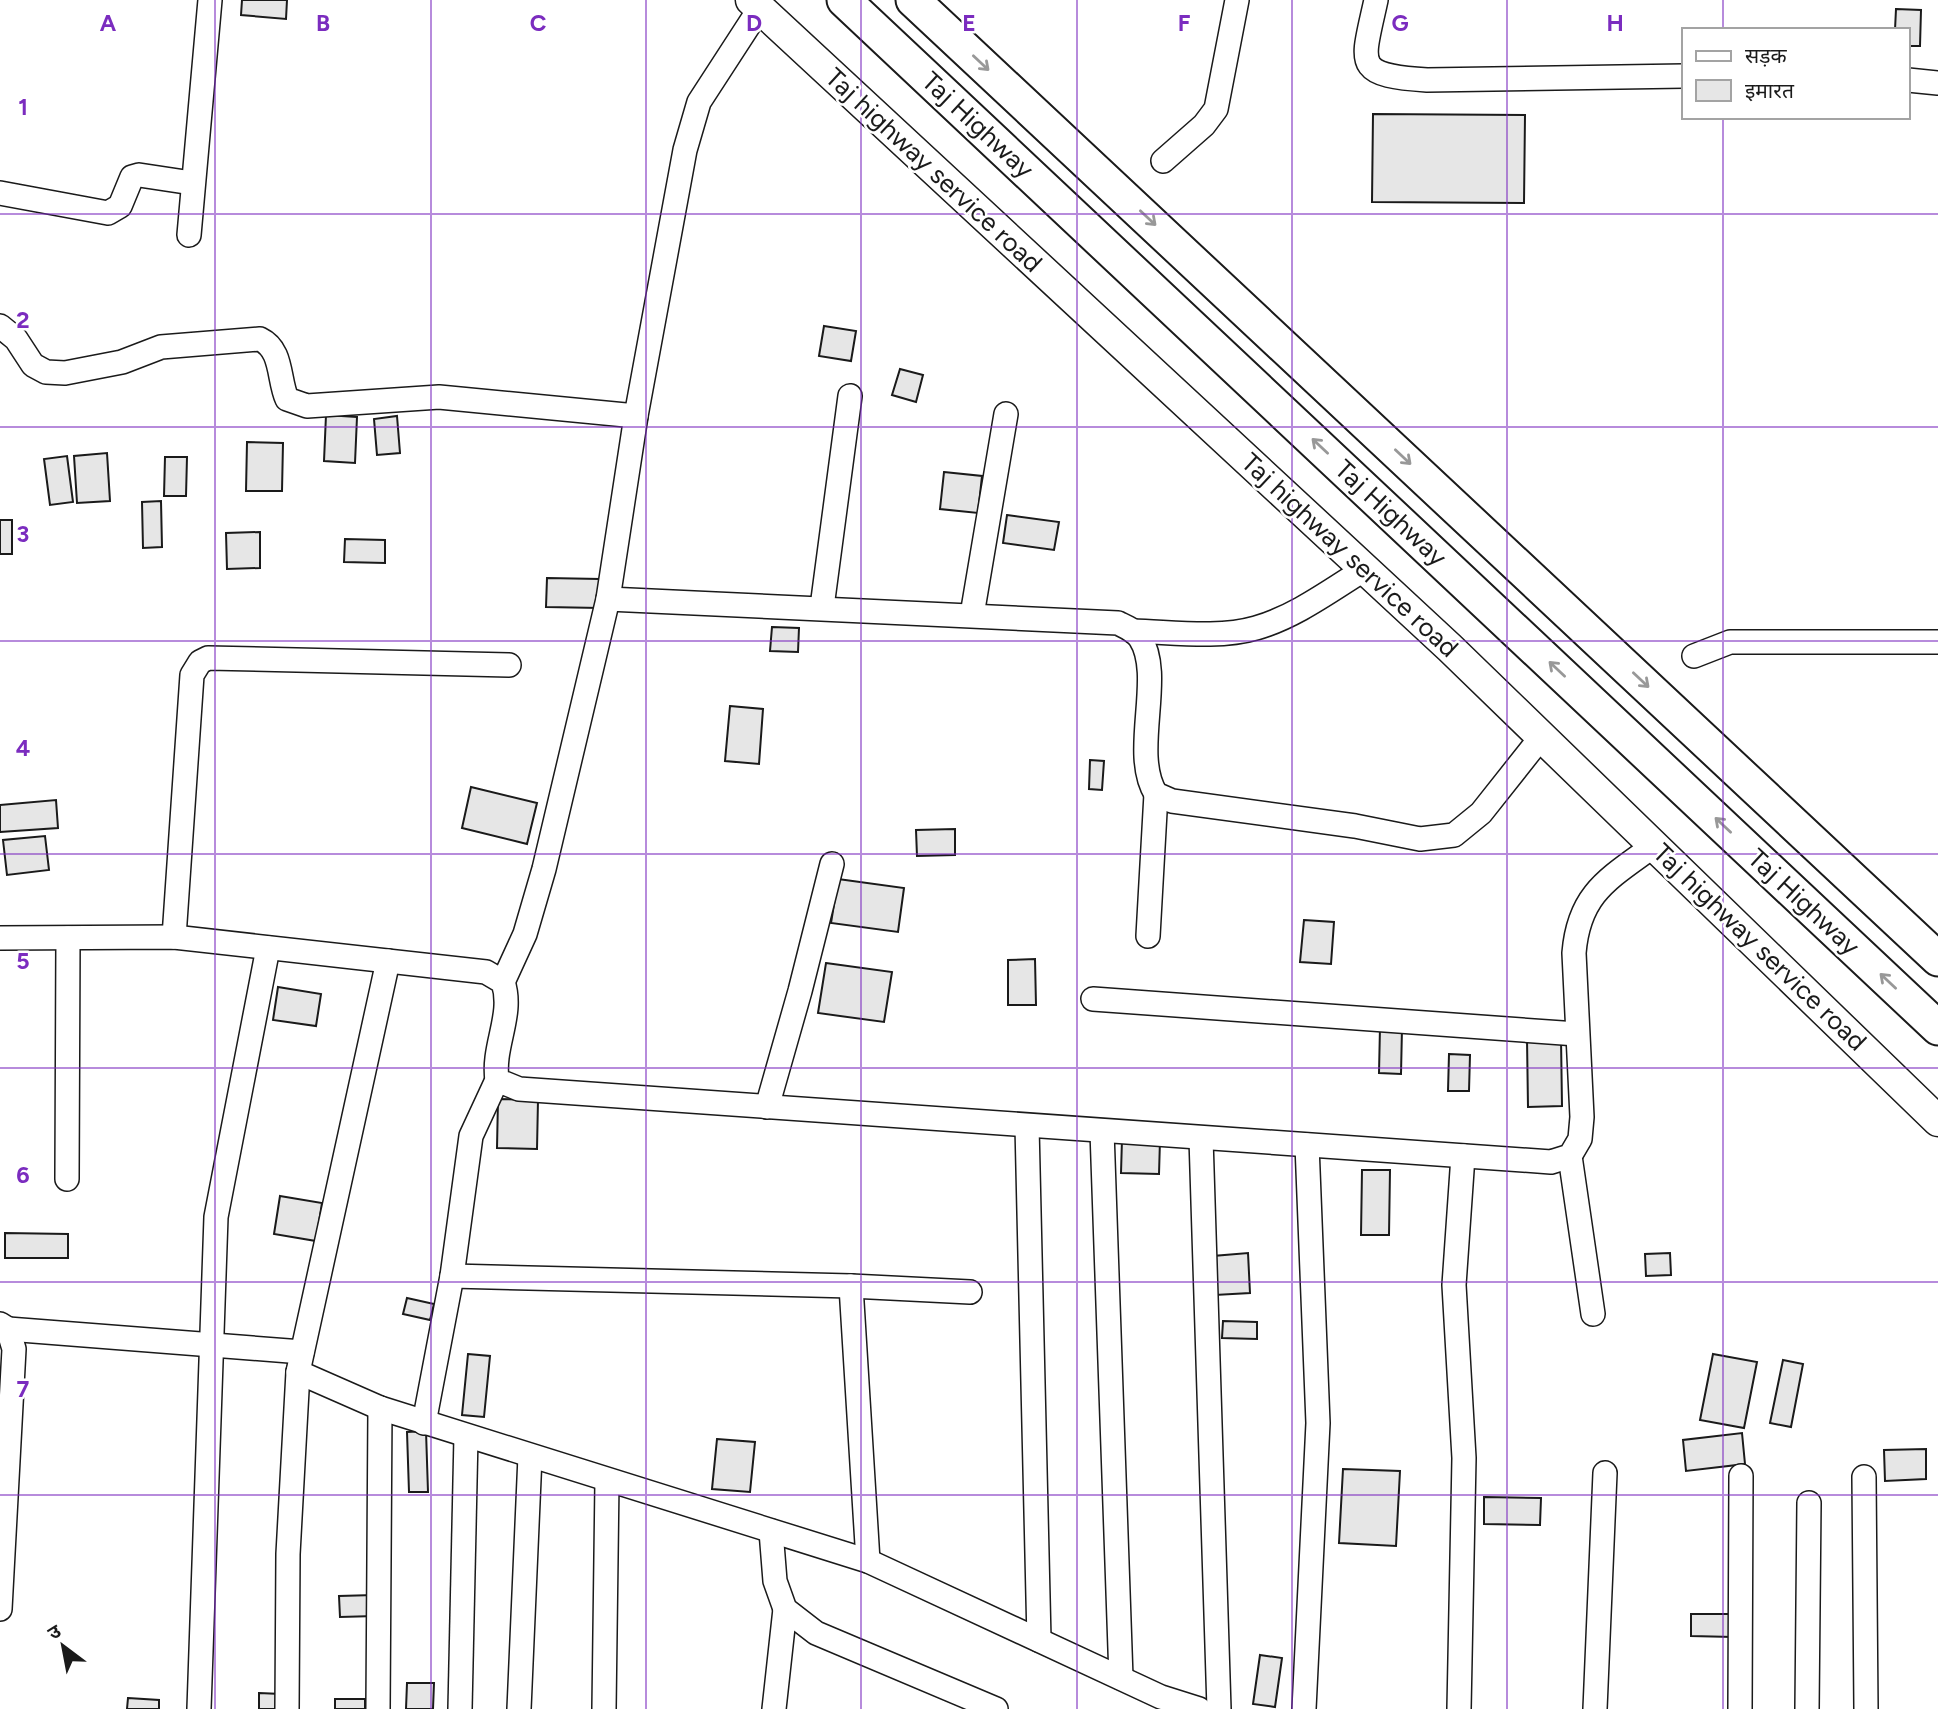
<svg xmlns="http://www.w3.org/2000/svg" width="1938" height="1709" font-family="Figtree,'Noto Sans Devanagari',sans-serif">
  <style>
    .building { fill: #e6e6e6; stroke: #1a1a1a; stroke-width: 2 }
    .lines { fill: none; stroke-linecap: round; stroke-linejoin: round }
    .minor-casing { stroke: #1a1a1a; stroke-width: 26 }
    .tertiary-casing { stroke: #1a1a1a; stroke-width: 33 }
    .secondary-casing { stroke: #1a1a1a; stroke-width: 37 }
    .minor { stroke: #fff; stroke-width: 23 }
    .tertiary { stroke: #fff; stroke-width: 30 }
    .secondary { stroke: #fff; stroke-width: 33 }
    .oneway { stroke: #989898 }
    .grid { fill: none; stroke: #7b2cbf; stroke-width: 2; stroke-opacity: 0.55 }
    .labels { text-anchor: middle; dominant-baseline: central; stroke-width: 5; stroke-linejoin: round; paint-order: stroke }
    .street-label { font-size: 26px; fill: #1a1a1a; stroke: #fff }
    .grid-label { font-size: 23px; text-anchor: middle; font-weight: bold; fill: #7b2cbf; stroke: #fff; stroke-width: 5; stroke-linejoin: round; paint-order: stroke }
  </style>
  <rect width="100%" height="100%" fill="#fff"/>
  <g class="building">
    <polygon points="242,0 287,0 286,19 241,15"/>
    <polygon points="1896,9 1921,10 1920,46 1908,46 1908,30 1895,30"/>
    <polygon points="1373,114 1525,115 1524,203 1372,202"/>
    <polygon points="824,326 856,331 851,361 819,356"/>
    <polygon points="900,369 923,375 916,402 892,395"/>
    <polygon points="326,415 357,417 355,463 324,461"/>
    <polygon points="397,416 400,453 377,455 374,419"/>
    <polygon points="247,442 283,443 282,491 246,491"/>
    <polygon points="107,453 110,501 77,503 74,456"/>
    <polygon points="67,456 73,502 50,505 44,459"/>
    <polygon points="165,457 187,457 186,496 164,496"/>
    <polygon points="944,472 982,476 978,513 940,509"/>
    <polygon points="161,501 162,547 143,548 142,502"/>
    <polygon points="1007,515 1059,522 1054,550 1003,543"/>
    <rect x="0" y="520" width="12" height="34"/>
    <polygon points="260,532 260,568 227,569 226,533"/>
    <polygon points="345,539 385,540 385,563 344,562"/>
    <polygon points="547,578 600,579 600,608 546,607"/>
    <polygon points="772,627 799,628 798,652 770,651"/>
    <polygon points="730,706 763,709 759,764 725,761"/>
    <polygon points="1090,760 1104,761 1102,790 1089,789"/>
    <polygon points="471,787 537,803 527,844 462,828"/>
    <polygon points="56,800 58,828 0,832 0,805"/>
    <polygon points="955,829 955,855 917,856 916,830"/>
    <polygon points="45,836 49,870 7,875 3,840"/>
    <polygon points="838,879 904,888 898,932 831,923"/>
    <polygon points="1304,920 1334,922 1331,964 1300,962"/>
    <polygon points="1035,959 1036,1005 1008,1005 1008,960"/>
    <polygon points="826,963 892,972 884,1022 818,1013"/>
    <polygon points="278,987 321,994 316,1026 273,1020"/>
    <polygon points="1380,1027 1402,1028 1401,1074 1379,1073"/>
    <polygon points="1561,1038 1562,1106 1528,1107 1527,1039"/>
    <polygon points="1449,1054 1470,1055 1469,1091 1448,1091"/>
    <polygon points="498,1099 538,1100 537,1149 497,1148"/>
    <polygon points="1122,1139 1160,1140 1159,1174 1121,1173"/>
    <polygon points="1362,1170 1390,1170 1389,1235 1361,1235"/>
    <polygon points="280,1196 322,1203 316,1241 274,1234"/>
    <polygon points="5,1233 68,1234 68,1258 5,1258"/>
    <polygon points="1248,1253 1250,1293 1215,1295 1213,1256"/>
    <polygon points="1670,1253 1671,1275 1646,1276 1645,1254"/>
    <polygon points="407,1298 434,1304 430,1320 403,1314"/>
    <polygon points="1223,1321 1257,1322 1257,1339 1222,1338"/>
    <polygon points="468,1354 490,1356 484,1417 462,1415"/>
    <polygon points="1713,1354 1757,1362 1744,1428 1700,1420"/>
    <polygon points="1783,1360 1803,1364 1791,1427 1770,1423"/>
    <polygon points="426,1431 428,1492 409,1492 407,1432"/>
    <polygon points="1742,1433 1745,1464 1686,1471 1683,1440"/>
    <polygon points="717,1439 755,1442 750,1492 712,1489"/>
    <polygon points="1926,1449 1926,1479 1885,1481 1884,1450"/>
    <polygon points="1343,1469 1400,1471 1396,1546 1339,1543"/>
    <polygon points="1484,1497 1541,1498 1540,1525 1484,1524"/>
    <polygon points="374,1595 375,1616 340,1617 339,1596"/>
    <polygon points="1691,1614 1734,1614 1733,1637 1691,1636"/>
    <polygon points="1260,1655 1282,1658 1275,1707 1253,1704"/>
    <polygon points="407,1683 434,1683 433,1709 406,1709"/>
    <polygon points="259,1693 281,1694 280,1709 259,1709"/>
    <polygon points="128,1698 159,1700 159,1709 127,1709"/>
    <rect x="335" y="1699" width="30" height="10"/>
  </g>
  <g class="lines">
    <defs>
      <g id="minor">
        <path d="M1376 0C1362 65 1352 75 1427 80L1684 76"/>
        <polyline points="1908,80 1938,83"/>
        <polyline points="1163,161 1204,125 1216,109 1237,0"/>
        <polyline points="0,193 108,213 120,206 132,177 139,175 192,183"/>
        <polyline points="189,235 210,0"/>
        <path d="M0 326 16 339 33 365 46 372 65 373 122 362 161 347 260 339C283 350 278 379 287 399L307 406 439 397 636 416"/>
        <path d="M608 599 1118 623C1126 627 1134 630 1140 638 1165 676 1130 753 1156 794L1172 801 1355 826 1420 839 1454 835 1481 813 1542 736"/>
        <polyline points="822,607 850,396"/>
        <polyline points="972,615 1006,414"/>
        <path d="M1133 631C1172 632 1218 639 1256 628 1295 617 1331 590 1365 569"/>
        <polyline points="1694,656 1730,642 1938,642"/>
        <polyline points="1148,936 1156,794"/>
        <polyline points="174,937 192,675 200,662 208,658 509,665"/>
        <path d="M0 938 174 937 486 972 503 982C514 1015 492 1046 497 1080L519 1089 1551 1162 1570 1156 1580 1139 1582 1117 1574 953C1579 892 1610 878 1656 844"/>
        <polyline points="503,982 525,934 544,869 608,599 636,416 685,150 699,102 760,8"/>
        <polyline points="1093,999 1577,1034"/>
        <polyline points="767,1107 800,991 832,864"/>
        <polyline points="1027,1126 1039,1640"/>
        <polyline points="1102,1131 1121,1678"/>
        <polyline points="1201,1138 1219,1709"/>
        <polyline points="1570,1156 1593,1314"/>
        <polyline points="67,1179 68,938"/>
        <polyline points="452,1276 851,1286 970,1292"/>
        <polyline points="851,1286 868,1561"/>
        <polyline points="0,1324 8,1329 14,1349 0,1609"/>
        <polyline points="8,1329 302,1352"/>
        <polyline points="298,1372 380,1408 868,1561 1161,1697 1199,1709"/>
        <polyline points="424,1423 452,1276 471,1136 497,1080"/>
        <polyline points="1864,1477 1866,1709"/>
        <polyline points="771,1531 775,1581 785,1609 816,1633 996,1709"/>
        <polyline points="199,1709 216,1217 268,948"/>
        <polyline points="287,1709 288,1554 298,1372 388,961"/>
        <polyline points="378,1709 380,1408"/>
        <polyline points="460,1709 466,1436"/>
        <polyline points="519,1709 530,1456"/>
        <polyline points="604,1709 607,1481"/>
        <polyline points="774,1709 785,1609"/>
        <polyline points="1304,1709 1318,1423 1307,1145"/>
        <polyline points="1459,1709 1464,1458 1454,1285 1463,1156"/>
        <polyline points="1595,1709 1605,1473"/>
        <polyline points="1740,1709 1741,1476"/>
        <polyline points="1807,1709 1809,1503"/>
      </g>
      <polyline id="tertiary" points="751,0 1450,648 1938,1121"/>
      <g id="secondary">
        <polyline points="844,0 1938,1028"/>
        <polyline points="913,0 1938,959"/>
      </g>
    </defs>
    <use href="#minor" class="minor-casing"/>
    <use href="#tertiary" class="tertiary-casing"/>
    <use href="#secondary" class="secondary-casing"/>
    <use href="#minor" class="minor"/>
    <use href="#tertiary" class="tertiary"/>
    <use href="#secondary" class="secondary"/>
  </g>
  <defs><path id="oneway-shaft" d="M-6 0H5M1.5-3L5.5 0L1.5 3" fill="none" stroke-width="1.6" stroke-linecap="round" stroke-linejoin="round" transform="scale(1.75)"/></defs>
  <g class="oneway">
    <use href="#oneway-shaft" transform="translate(981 63) rotate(43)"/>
    <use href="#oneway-shaft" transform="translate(1148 218) rotate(43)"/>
    <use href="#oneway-shaft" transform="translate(1320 446) rotate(-137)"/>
    <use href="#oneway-shaft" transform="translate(1403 457) rotate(43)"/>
    <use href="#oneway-shaft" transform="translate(1557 669) rotate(-137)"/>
    <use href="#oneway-shaft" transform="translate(1641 680) rotate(43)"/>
    <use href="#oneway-shaft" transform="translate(1723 825) rotate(-137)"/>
    <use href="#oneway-shaft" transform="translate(1888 981) rotate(-137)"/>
  </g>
  <path class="grid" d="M215 0V1709M431 0V1709M646 0V1709M861 0V1709M1077 0V1709M1292 0V1709M1507 0V1709M1723 0V30M1723 117V1709M0 214H1938M0 427H1938M0 641H1938M0 854H1938M0 1068H1938M0 1282H1938M0 1495H1938"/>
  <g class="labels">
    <g class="street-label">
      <text transform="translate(978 125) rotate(43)">Taj Highway</text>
      <text transform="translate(934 170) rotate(43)">Taj highway service road</text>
      <text transform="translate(1391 513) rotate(43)">Taj Highway</text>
      <text transform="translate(1350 555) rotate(43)">Taj highway service road</text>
      <text transform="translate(1804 902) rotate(43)">Taj Highway</text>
      <text transform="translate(1760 947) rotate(44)">Taj highway service road</text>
    </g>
  </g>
  <g class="grid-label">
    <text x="108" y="31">A</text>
    <text x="323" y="31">B</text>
    <text x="538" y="31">C</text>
    <text x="754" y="31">D</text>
    <text x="969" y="31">E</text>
    <text x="1184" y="31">F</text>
    <text x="1400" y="31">G</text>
    <text x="1615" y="31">H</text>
    <text x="23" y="115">1</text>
    <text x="23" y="328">2</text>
    <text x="23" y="542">3</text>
    <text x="23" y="756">4</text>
    <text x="23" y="969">5</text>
    <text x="23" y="1183">6</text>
    <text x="23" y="1397">7</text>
  </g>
  <rect x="1682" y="28" width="228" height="91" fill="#ffffff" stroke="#a3a3a3" stroke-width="2"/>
  <rect x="1696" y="51" width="35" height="10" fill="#ffffff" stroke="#a3a3a3" stroke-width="2"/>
  <text x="1745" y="63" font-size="21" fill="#1a1a1a">सड़क</text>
  <rect x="1696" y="80" width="35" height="21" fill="#e6e6e6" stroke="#a3a3a3" stroke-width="2"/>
  <text x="1745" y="98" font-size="21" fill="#1a1a1a">इमारत</text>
  <g transform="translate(63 1646) rotate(328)" stroke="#ffffff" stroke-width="5" paint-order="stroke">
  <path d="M0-5L12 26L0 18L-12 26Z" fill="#1a1a1a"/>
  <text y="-10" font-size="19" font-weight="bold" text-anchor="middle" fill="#1a1a1a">उ</text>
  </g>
</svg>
